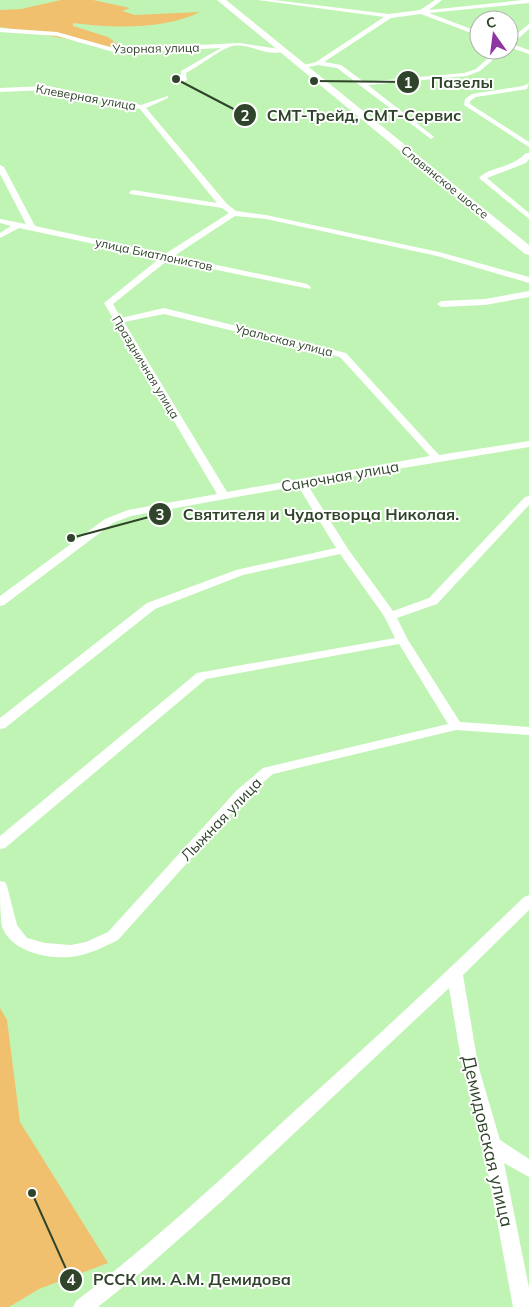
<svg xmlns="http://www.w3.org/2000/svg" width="529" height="1307" font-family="Mulish,sans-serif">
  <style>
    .green { fill: #f0c06f }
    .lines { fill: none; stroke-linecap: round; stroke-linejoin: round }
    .street { fill: #fff; fill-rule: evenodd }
    .secondary { fill: #fff; fill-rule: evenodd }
    .labels { text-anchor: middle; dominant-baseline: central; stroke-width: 4; stroke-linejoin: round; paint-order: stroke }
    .far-street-label { font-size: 12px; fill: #2f442a; stroke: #fff }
    .street-label { font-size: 15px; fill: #2f442a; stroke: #fff }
    .near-street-label { font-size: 18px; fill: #2f442a; stroke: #fff }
    .leader { fill: none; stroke: #2f442a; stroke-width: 2 }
    .callout-dot { fill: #2f442a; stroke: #fff; stroke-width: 2 }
    .mark-label { font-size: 15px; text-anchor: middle; font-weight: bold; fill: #fff }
    .callout-label { font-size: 16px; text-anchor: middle; font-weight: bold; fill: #2f442a; stroke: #fff; stroke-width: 4; stroke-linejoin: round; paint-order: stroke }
  </style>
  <rect width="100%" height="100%" fill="#c0f4b4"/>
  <g class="green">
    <path d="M61 0H93L130 8 122 11 135 15 200 12C165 30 111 28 73 23V26L108 37 123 49 0 27V10L21 9Z"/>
    <polygon points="0,1008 7,1020 20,1122 108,1263 39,1289 9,1307 0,1307"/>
  </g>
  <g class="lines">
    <g class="street">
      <polygon points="258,0 274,0 389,14 420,10 435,0 442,0 429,10 523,0 529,0 529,3 429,13 479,32 479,36 421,14 391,18 324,62 341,65 364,82 464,73 476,69 497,50 504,50 480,71 467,76 368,85 433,136 434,137 431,139 337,68 318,65 303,68 300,66 316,62 384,17"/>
      <polygon points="529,24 529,29 512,44 529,50 529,54 509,47 509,40"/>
      <path d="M0 28 57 32 117 49 240 43 286 50C269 60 247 40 229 47 217 52 199 66 186 73L187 80 184 82 181 80V71L221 48 117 53 57 36 0 32Z"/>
      <polygon points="529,83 527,89 476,97 470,101 470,104 529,142 529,147 464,105 465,99 472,94 523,86"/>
      <path d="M48 86 141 105 168 96V98L146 108 227 204 236 211 266 215 439 252 529 277V283L437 256 266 219 235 216 174 256 307 284 311 287 310 289 168 260 113 304 121 318 164 308 346 353 439 455 529 441V447L307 484 348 549 393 611 429 598 525 497 529 496V505L437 604 397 618 408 640 460 722 529 727V735L456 730 273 774 247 796 118 940C104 947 88 955 71 957 47 959 12 952 2 927 0 913 0 895 0 881L5 882 7 886 17 925 27 938 45 943 71 945 86 942 108 932 237 790 263 768 448 724 399 644 206 679 5 848 0 849V836L197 673 395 638 384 616 340 554 243 575 155 609 5 728 0 729V718L147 603 236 570 336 548 298 486 131 516 113 523 4 605 0 606V596L105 519 128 510 217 494 104 303 160 258 19 228 0 238V233L11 226 0 223V219L26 224 0 174V165L4 167 35 226 165 254 229 213 222 208 130 194 129 192 133 190 217 203 140 109 48 90 0 92V88ZM164 314 340 357 430 456 227 492 124 322Z"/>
      <path d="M526 153H529V159L526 163 487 178 529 213V219L479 178C490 166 511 169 526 153Z"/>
      <polygon points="529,291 529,297 485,305 441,307 437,304 441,301 485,299"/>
      <path d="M529 895V910L463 975 478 1065 500 1140 529 1159V1177L504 1163 529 1288V1307H513L483 1145 462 1065 449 988 222 1201 144 1270 98 1307H73L76 1301C151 1244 219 1181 288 1117 368 1045 447 972 524 897Z"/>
    </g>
    <polygon class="secondary" points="217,0 226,0 529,245 529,255 525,254"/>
  </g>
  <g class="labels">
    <g class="far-street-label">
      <text transform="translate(156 48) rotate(-1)">Узорная улица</text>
      <text transform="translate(86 97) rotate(10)">Клеверная улица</text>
      <text transform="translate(445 182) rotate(39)">Славянское шоссе</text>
      <text transform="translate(154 254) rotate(12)">улица Биатлонистов</text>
      <text transform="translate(284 340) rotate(14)">Уральская улица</text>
      <text transform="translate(146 367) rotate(59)">Праздничная улица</text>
    </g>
    <g class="street-label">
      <text transform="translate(340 476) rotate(-10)">Саночная улица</text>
      <text transform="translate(221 819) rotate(-46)">Лыжная улица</text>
    </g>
    <g class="near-street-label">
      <text transform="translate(488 1141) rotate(77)">Демидовская улица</text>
    </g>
  </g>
  <path class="leader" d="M314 81L408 82M176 79L245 115M71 538L160 514M32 1193L71 1280"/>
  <g class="callout-dot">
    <circle cx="314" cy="81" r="5"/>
    <circle cx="176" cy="79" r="5"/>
    <circle cx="71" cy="538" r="5"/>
    <circle cx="32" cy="1193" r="5"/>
    <circle cx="408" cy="82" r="12"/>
    <circle cx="245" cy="115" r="12"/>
    <circle cx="160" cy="514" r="12"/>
    <circle cx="71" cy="1280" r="12"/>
  </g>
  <g class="mark-label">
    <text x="408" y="88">1</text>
    <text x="245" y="121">2</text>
    <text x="160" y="520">3</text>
    <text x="71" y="1285">4</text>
  </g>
  <g class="callout-label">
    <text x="462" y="88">Пазелы</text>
    <text x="364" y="121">СМТ-Трейд, СМТ-Сервис</text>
    <text x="321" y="520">Святителя и Чудотворца Николая.</text>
    <text x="192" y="1285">РССК им. А.М. Демидова</text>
  </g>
  <g transform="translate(494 35) rotate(346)"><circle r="24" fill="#ffffff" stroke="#acb4aa"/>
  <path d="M0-4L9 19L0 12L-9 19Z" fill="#8d35a1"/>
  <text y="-8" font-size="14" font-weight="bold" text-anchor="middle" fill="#2f442a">С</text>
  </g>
</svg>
